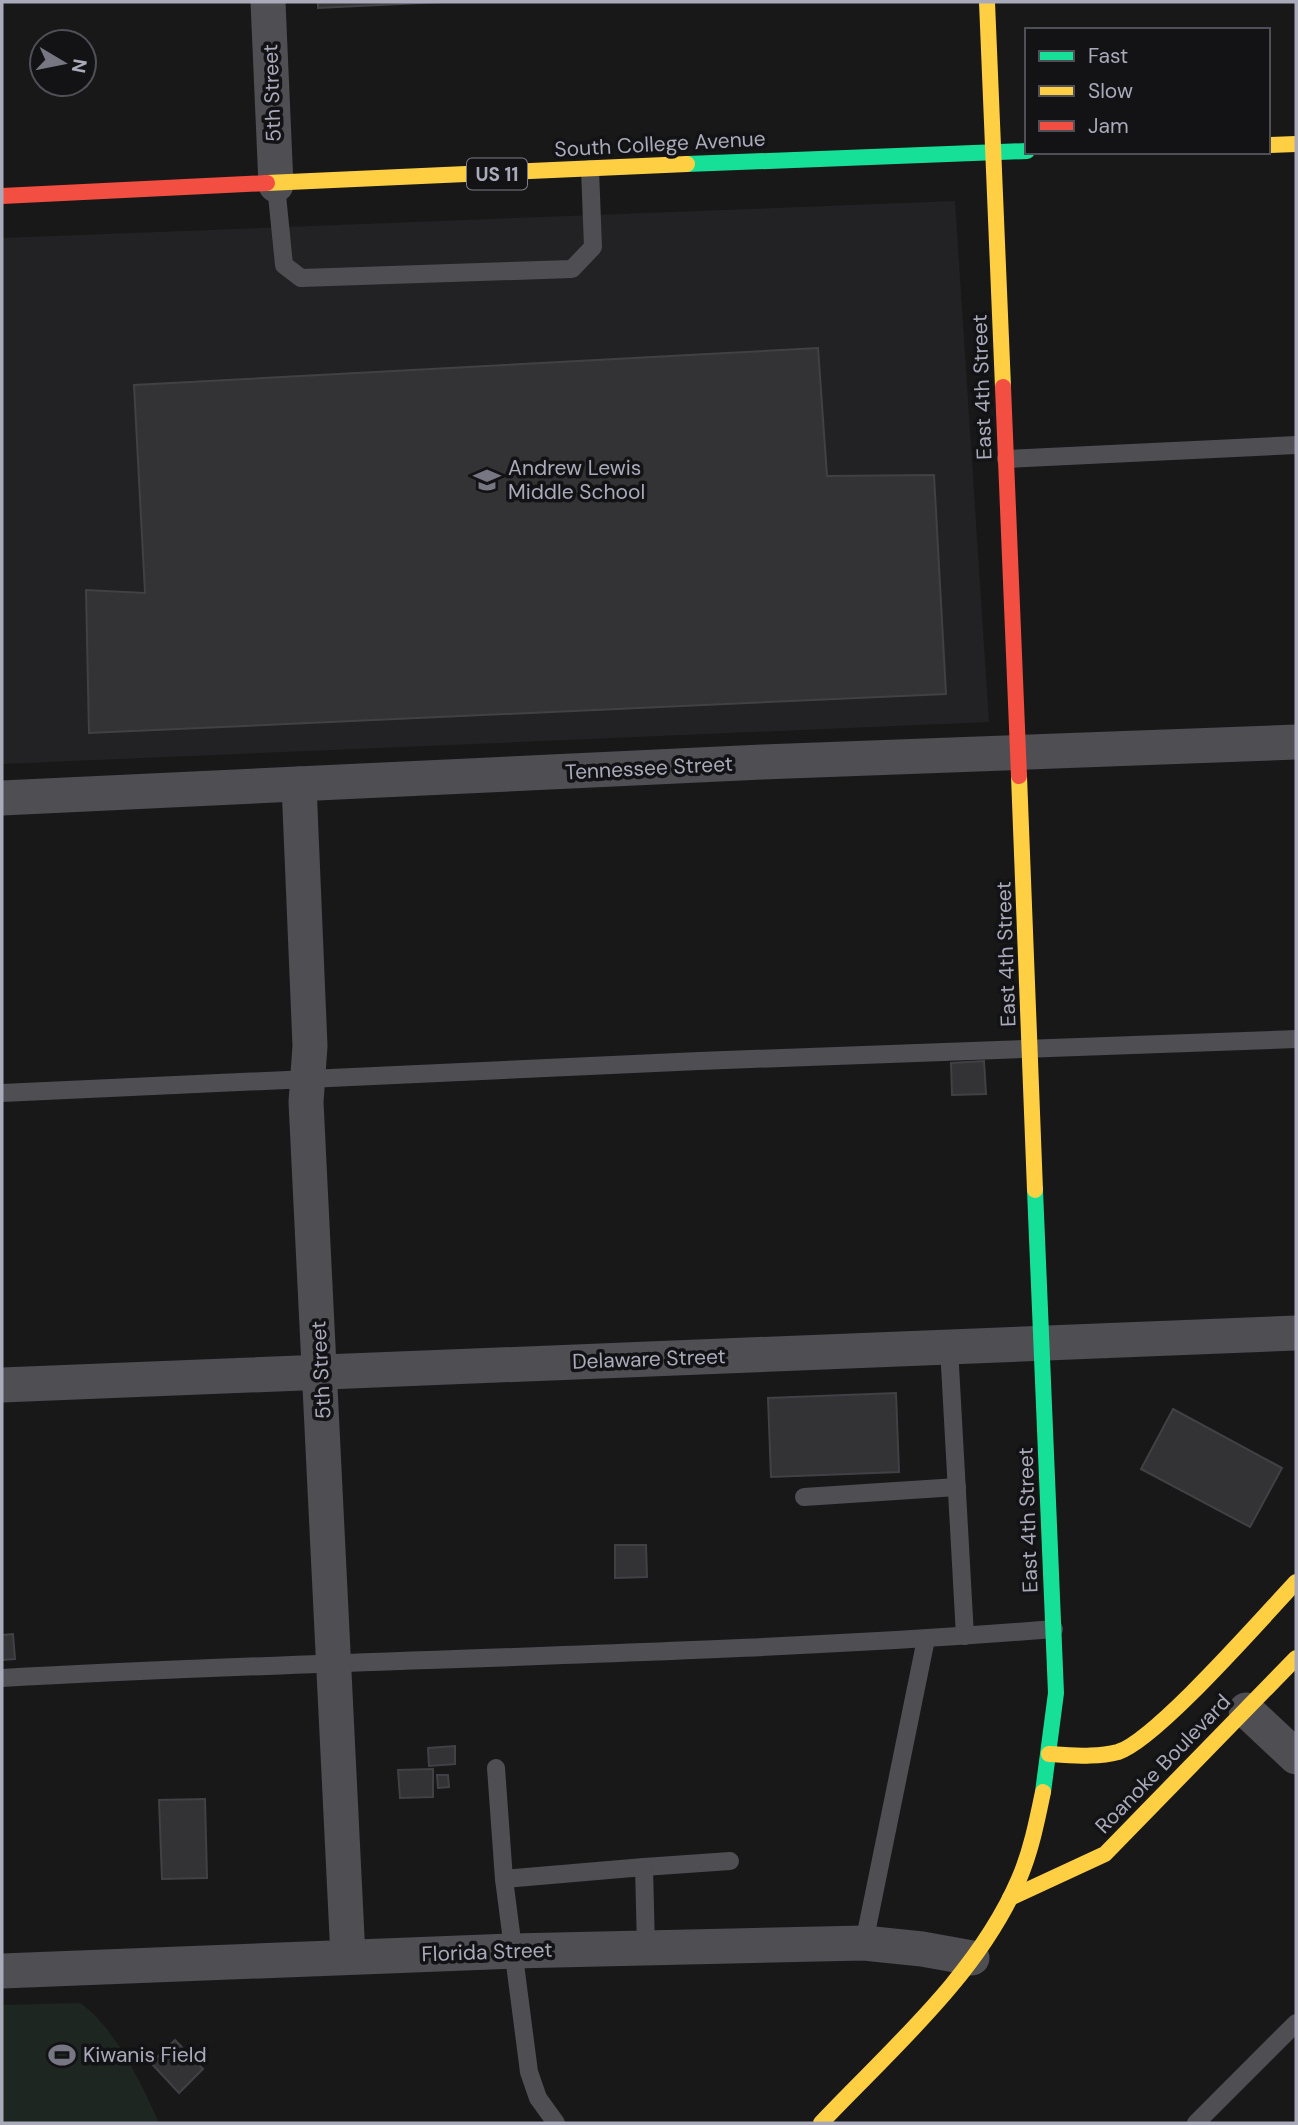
<svg xmlns="http://www.w3.org/2000/svg" width="1298" height="2125" font-family="'DM Sans',sans-serif">
  <style>
    .built { fill: #222225 }
    .green { fill: #1e2621 }
    .building { fill: #333335; stroke: #414145; stroke-width: 2 }
    .lines { fill: none; stroke-linecap: round; stroke-linejoin: round }
    .lane { stroke: #4e4e53; stroke-width: 18 }
    .street { stroke: #4e4e53; stroke-width: 35 }
    .fast { stroke: #16e098; stroke-width: 16 }
    .slow { stroke: #ffcf43; stroke-width: 16 }
    .jam { stroke: #f24e42; stroke-width: 16 }
    .labels { text-anchor: middle; dominant-baseline: central; stroke-width: 7; stroke-linejoin: round; paint-order: stroke }
    .shield { fill: #131215; stroke: #7c7c88; stroke-width: 2 }
    .shield-label { font-size: 19px; font-weight: bold; fill: #a9aaba }
    .street-label { font-size: 21px; fill: #a9aaba; stroke: #131215 }
    .poi-label { font-size: 21px; fill: #a9aaba; stroke: #131215; text-anchor: start }
  </style>
  <rect width="100%" height="100%" fill="#181819"/>
  <polygon class="built" points="955,201 989,722 2,764 2,238"/>
  <path class="green" d="M80 2003C115 2027 142 2085 159 2123H2V2005Z"/>
  <g class="building">
    <polygon points="318,2 443,2 318,8"/>
    <polygon points="818,348 827,476 934,475 946,694 89,733 86,590 145,593 134,385"/>
    <polygon points="984,1061 986,1094 952,1095 951,1063"/>
    <polygon points="896,1393 899,1472 771,1477 768,1398"/>
    <polygon points="1173,1409 1282,1468 1250,1527 1141,1469"/>
    <polygon points="615,1545 646,1545 647,1577 615,1578"/>
    <polygon points="13,1634 15,1659 2,1660 2,1635"/>
    <polygon points="455,1746 455,1764 429,1766 428,1748"/>
    <polygon points="433,1769 433,1797 400,1798 398,1770"/>
    <polygon points="437,1775 448,1775 449,1787 438,1788"/>
    <polygon points="205,1799 207,1878 162,1879 159,1800"/>
    <polygon points="175,2040 203,2069 179,2093 151,2063"/>
  </g>
  <g class="lines">
    <g class="lane">
      <polyline points="276,185 284,265 301,278 572,269 593,247 590,169"/>
      <polyline points="1006,459 1296,445"/>
      <polyline points="2,1093 699,1061 1296,1039"/>
      <polyline points="949,1348 965,1636"/>
      <polyline points="804,1497 957,1487"/>
      <path d="M2 1678C353 1658 704 1657 1054 1629"/>
      <polyline points="496,1768 504,1879"/>
      <polyline points="864,1943 926,1639"/>
      <polyline points="646,1948 644,1867 730,1861"/>
      <polyline points="556,2123 538,2098 529,2072 504,1879 644,1867"/>
      <polyline points="1196,2123 1296,2023"/>
    </g>
    <g class="street">
      <polyline points="268,2 276,185"/>
      <polyline points="299,784 310,1046 306,1102 348,1957"/>
      <polyline points="2,798 762,762 1296,742"/>
      <polyline points="2,1385 1296,1333"/>
      <polyline points="1246,1710 1296,1757"/>
      <polyline points="2,1971 513,1951 864,1943 922,1949 972,1958"/>
    </g>
    <g class="fast">
      <polyline points="687,164 1027,151"/>
      <polyline points="1035,1190 1056,1693 1043,1792"/>
    </g>
    <g class="slow">
      <polyline points="987,2 1003,387"/>
      <polyline points="1268,145 1296,144"/>
      <polyline points="267,183 687,164"/>
      <polyline points="1019,776 1035,1190"/>
      <path d="M1049 1754C1072 1755 1096 1758 1118 1752 1156 1740 1263 1617 1296 1582"/>
      <polyline points="1010,1898 1105,1854 1296,1658"/>
      <path d="M821 2123C891 2049 978 1975 1019 1879 1031 1851 1037 1821 1043 1792"/>
    </g>
    <g class="jam">
      <polyline points="2,196 267,183"/>
      <polyline points="1003,387 1019,776"/>
    </g>
  </g>
  <defs>
    <symbol id="school-bare" viewBox="-9 -9 18 18"><path d="M0-5L7-2L0 1L-7-2ZM-4 1L0 2.5L4 1V4Q0 6-4 4Z" fill="#767782" stroke="#131215" stroke-width="2.5" paint-order="stroke"/></symbol>
    <symbol id="stadium-bare" viewBox="-9 -9 18 18"><path d="M0-5a6.5 5 0 1 0 0 10a6.5 5 0 1 0 0-10ZM-3.5-1.8h7v3.6h-7Z" fill="#767782" stroke="#131215" stroke-width="2.5" paint-order="stroke"/></symbol>
  </defs>
  <g fill-rule="evenodd">
    <use href="#school-bare" x="468" y="461" width="38" height="38"/>
    <use href="#stadium-bare" x="43" y="2036" width="38" height="38"/>
  </g>
  <g class="labels">
    <rect class="shield" x="467" y="158.5" width="60" height="31" rx="5"/>
    <g class="shield-label">
      <text x="497" y="174">US 11</text>
    </g>
    <g class="street-label">
      <text transform="translate(272 93) rotate(-92)">5th Street</text>
      <text transform="translate(660 144) rotate(-3)">South College Avenue</text>
      <text transform="translate(982 387) rotate(-92)">East 4th Street</text>
      <text transform="translate(649 768) rotate(-3)">Tennessee Street</text>
      <text transform="translate(1006 954) rotate(-92)">East 4th Street</text>
      <text transform="translate(649 1359) rotate(-2)">Delaware Street</text>
      <text transform="translate(321 1370) rotate(-93)">5th Street</text>
      <text transform="translate(1028 1520) rotate(-92)">East 4th Street</text>
      <text transform="translate(1163 1764) rotate(-46)">Roanoke Boulevard</text>
      <text transform="translate(487 1952) rotate(-2)">Florida Street</text>
    </g>
    <g class="poi-label">
      <text x="508" y="468">Andrew Lewis<tspan x="508" dy="24">Middle School</tspan></text>
      <text x="83" y="2055">Kiwanis Field</text>
    </g>
  </g>
  <rect width="1298" height="2125" fill="none" stroke="#a9aaba" stroke-width="7"/>
  <rect x="1025" y="28" width="245" height="126" fill="#131215" stroke="#4f4f57" stroke-width="2"/>
  <rect x="1039" y="51" width="35" height="10" fill="#16e098" stroke="#4f4f57" stroke-width="2"/>
  <text x="1088" y="63" font-size="21" fill="#a9aaba">Fast</text>
  <rect x="1039" y="86" width="35" height="10" fill="#ffcf43" stroke="#4f4f57" stroke-width="2"/>
  <text x="1088" y="98" font-size="21" fill="#a9aaba">Slow</text>
  <rect x="1039" y="121" width="35" height="10" fill="#f24e42" stroke="#4f4f57" stroke-width="2"/>
  <text x="1088" y="133" font-size="21" fill="#a9aaba">Jam</text>
  <g transform="translate(63 63) rotate(100)"><circle r="33" fill="#131215" stroke="#4f4f57" stroke-width="2"/>
  <path d="M0-5L12 26L0 18L-12 26Z" fill="#767782"/>
  <text y="-10" font-size="19" font-weight="bold" text-anchor="middle" fill="#a9aaba">N</text>
  </g>
</svg>
